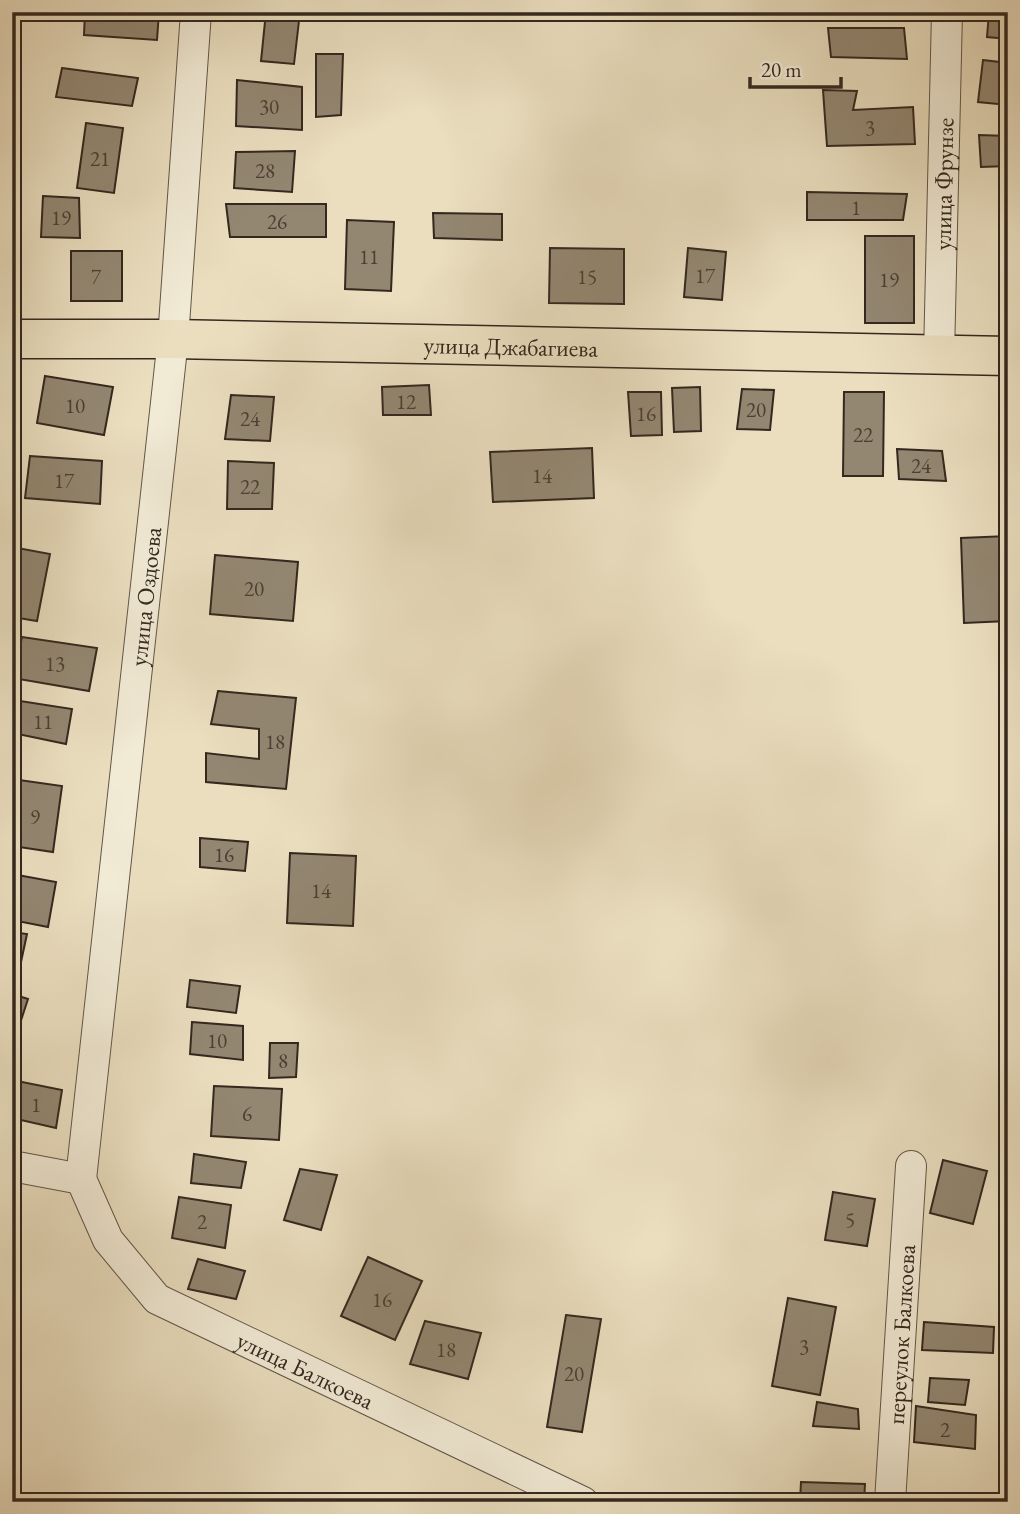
<svg xmlns="http://www.w3.org/2000/svg" width="1020" height="1514" font-family="'EB Garamond',serif">
  <style>
    .building { fill: #938772; stroke: #34281f; stroke-width: 2 }
    .lines { fill: none; stroke-linecap: round; stroke-linejoin: round }
    .minor-casing { stroke: #625647; stroke-width: 32 }
    .major-casing { stroke: #34281f; stroke-width: 41 }
    .minor { stroke: #f1ead5; stroke-width: 30 }
    .major { stroke: #eadebf; stroke-width: 38 }
    .labels { text-anchor: middle; dominant-baseline: central; stroke-width: 7; stroke-linejoin: round; paint-order: stroke }
    .number-label { font-size: 21px; fill: #4c4034 }
    .street-label { font-size: 24px; fill: #34281f; stroke: #f1ead5 }
  </style>
  <rect width="100%" height="100%" fill="#eadebf"/>
  <filter id="stains"><feTurbulence type="fractalNoise" baseFrequency=".00286" numOctaves="4"/><feColorMatrix values="0 0 0 0 .2 0 0 0 0 .09 0 0 0 0 .02 0 0 0 .5 -.17"/></filter>
  <radialGradient id="worn" r=".72"><stop offset=".6" stop-color="#630" stop-opacity="0"/><stop offset="1" stop-color="#630" stop-opacity=".3"/></radialGradient>
  <g class="building">
    <polygon points="85,12 159,12 157,40 84,35"/>
    <polygon points="266,12 300,12 294,64 261,61"/>
    <rect x="866" y="12" width="46" height="5"/>
    <polygon points="989,12 1008,12 1008,39 987,37"/>
    <polygon points="828,28 904,28 907,59 831,57"/>
    <polygon points="316,54 343,54 341,115 316,117"/>
    <polygon points="983,60 1008,63 1008,105 978,102"/>
    <polygon points="62,68 138,78 132,106 56,97"/>
    <polygon points="237,80 302,87 302,130 236,126"/>
    <polygon points="823,90 857,91 853,110 913,107 915,144 827,146"/>
    <polygon points="86,123 123,128 114,193 77,188"/>
    <polygon points="979,135 1008,136 1008,166 981,167"/>
    <polygon points="295,151 292,192 234,188 236,152"/>
    <polygon points="807,192 907,194 903,220 807,220"/>
    <polygon points="43,196 79,198 80,238 41,237"/>
    <polygon points="226,204 326,204 326,237 230,237"/>
    <polygon points="433,213 502,214 502,240 434,238"/>
    <polygon points="347,220 394,222 391,291 345,289"/>
    <rect x="865" y="236" width="49" height="87"/>
    <polygon points="550,248 624,249 624,304 549,303"/>
    <polygon points="688,248 726,252 722,300 684,297"/>
    <rect x="71" y="251" width="51" height="50"/>
    <polygon points="45,376 113,387 104,435 37,423"/>
    <polygon points="429,385 431,415 383,415 382,387"/>
    <polygon points="700,387 701,431 674,432 672,388"/>
    <polygon points="742,389 774,390 770,430 737,429"/>
    <polygon points="628,392 661,392 662,435 631,436"/>
    <polygon points="844,392 884,392 883,476 843,476"/>
    <polygon points="231,395 274,397 270,441 225,439"/>
    <polygon points="592,448 594,498 493,502 490,452"/>
    <polygon points="897,449 942,451 946,481 899,479"/>
    <polygon points="30,456 102,461 100,504 25,498"/>
    <polygon points="228,461 274,463 272,509 227,509"/>
    <polygon points="1008,536 1008,621 964,623 961,538"/>
    <polygon points="12,547 50,554 37,621 12,617"/>
    <polygon points="215,555 298,562 293,621 210,614"/>
    <polygon points="22,637 97,648 89,691 13,678"/>
    <polygon points="218,691 296,698 286,789 206,782 206,753 259,759 259,729 211,724"/>
    <polygon points="20,701 72,709 66,744 13,733"/>
    <polygon points="12,779 62,786 53,852 12,846"/>
    <polygon points="200,838 248,842 245,871 200,867"/>
    <polygon points="290,853 356,856 353,926 287,923"/>
    <polygon points="12,874 56,882 48,927 12,920"/>
    <polygon points="12,932 27,934 18,976 12,975"/>
    <polygon points="190,980 240,986 236,1013 187,1007"/>
    <polygon points="12,994 28,999 12,1048"/>
    <polygon points="192,1022 243,1026 243,1060 190,1054"/>
    <polygon points="270,1043 298,1043 296,1077 269,1078"/>
    <polygon points="12,1080 62,1090 56,1128 12,1118"/>
    <polygon points="214,1086 282,1089 279,1140 211,1136"/>
    <polygon points="194,1154 246,1162 241,1188 191,1183"/>
    <polygon points="943,1160 987,1171 973,1224 930,1213"/>
    <polygon points="300,1169 337,1175 321,1230 284,1220"/>
    <polygon points="833,1192 875,1199 867,1246 825,1240"/>
    <polygon points="179,1197 231,1205 225,1248 172,1238"/>
    <polygon points="368,1257 422,1281 395,1340 341,1316"/>
    <polygon points="198,1259 245,1271 236,1299 188,1289"/>
    <polygon points="788,1298 836,1307 820,1395 772,1386"/>
    <polygon points="566,1315 601,1319 582,1432 547,1427"/>
    <polygon points="425,1321 481,1333 468,1379 410,1364"/>
    <polygon points="924,1322 994,1327 993,1353 922,1350"/>
    <polygon points="930,1378 969,1380 965,1405 928,1402"/>
    <polygon points="817,1402 858,1409 859,1429 813,1426"/>
    <polygon points="916,1406 976,1415 975,1449 914,1442"/>
    <polygon points="801,1482 865,1484 864,1502 800,1502"/>
  </g>
  <g class="lines">
    <defs>
      <g id="minor">
        <path id="s1" d="M939 356 947 12"/>
        <polyline points="12,1166 81,1179"/>
        <path id="s2" d="M81 1179 173 339 196 12"/>
        <path id="s3" d="M81 1179 108 1240 157 1299 583 1502"/>
        <path id="s4" d="M890 1502 911 1166"/>
      </g>
      <g id="major">
        <path id="s5" d="M12 339H173L1008 356"/>
      </g>
    </defs>
    <use href="#minor" class="minor-casing"/>
    <use href="#major" class="major-casing"/>
    <use href="#minor" class="minor"/>
    <use href="#major" class="major"/>
  </g>
  <g class="labels">
    <g class="number-label">
      <text x="269" y="106">30</text>
      <text x="870" y="127">3</text>
      <text x="100" y="158">21</text>
      <text x="265" y="170">28</text>
      <text x="856" y="207">1</text>
      <text x="61" y="217">19</text>
      <text x="277" y="221">26</text>
      <text x="369" y="256">11</text>
      <text x="705" y="275">17</text>
      <text x="96" y="276">7</text>
      <text x="587" y="276">15</text>
      <text x="889" y="279">19</text>
      <text x="406" y="401">12</text>
      <text x="75" y="405">10</text>
      <text x="756" y="409">20</text>
      <text x="646" y="413">16</text>
      <text x="250" y="418">24</text>
      <text x="863" y="434">22</text>
      <text x="921" y="465">24</text>
      <text x="542" y="475">14</text>
      <text x="64" y="480">17</text>
      <text x="250" y="486">22</text>
      <text x="254" y="588">20</text>
      <text x="55" y="663">13</text>
      <text x="43" y="721">11</text>
      <text x="275" y="741">18</text>
      <text x="35" y="816">9</text>
      <text x="224" y="854">16</text>
      <text x="321" y="890">14</text>
      <text x="217" y="1040">10</text>
      <text x="283" y="1060">8</text>
      <text x="36" y="1104">1</text>
      <text x="247" y="1113">6</text>
      <text x="850" y="1219">5</text>
      <text x="202" y="1221">2</text>
      <text x="382" y="1299">16</text>
      <text x="804" y="1346">3</text>
      <text x="446" y="1349">18</text>
      <text x="574" y="1373">20</text>
      <text x="945" y="1429">2</text>
    </g>
    <g class="street-label">
      <text stroke="none"><textPath href="#s1" startOffset="172">улица Фрунзе</textPath></text>
      <text stroke="none"><textPath href="#s5" startOffset="499">улица Джабагиева</textPath></text>
      <text stroke="none"><textPath href="#s2" startOffset="586">улица Оздоева</textPath></text>
      <text stroke="none"><textPath href="#s4" startOffset="168">переулок Балкоева</textPath></text>
      <text stroke="none"><textPath href="#s3" startOffset="308">улица Балкоева</textPath></text>
    </g>
  </g>
  <rect width="1020" height="1514" fill="none" stroke="#eadebf" stroke-width="42"/>
  <rect x="14" y="14" width="992" height="1486" fill="none" stroke="#34281f" stroke-width="3.5"/>
  <rect x="21" y="21" width="978" height="1472" fill="none" stroke="#34281f" stroke-width="2"/>
  <path d="M750 77v10h91v-10" fill="none" stroke="#34281f" stroke-width="3.5"/>
  <text x="761" y="77" font-size="21" fill="#34281f" stroke="#f1ead5" stroke-width="5" paint-order="stroke">20 m</text>
  <rect width="100%" height="100%" filter="url(#stains)"/>
  <rect width="100%" height="100%" fill="url(#worn)"/>
</svg>
